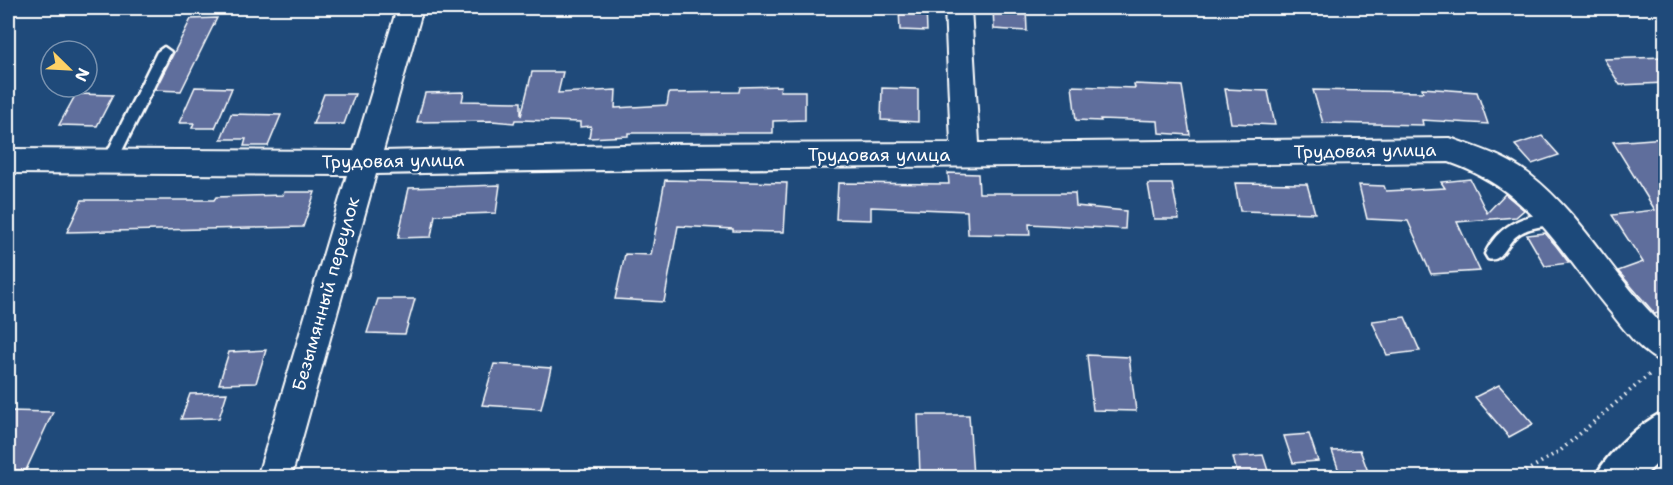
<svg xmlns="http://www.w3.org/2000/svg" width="1673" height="485" font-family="'Shantell Sans',sans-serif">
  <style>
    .building { fill: #5e6e9c; stroke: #fff; stroke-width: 1.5 }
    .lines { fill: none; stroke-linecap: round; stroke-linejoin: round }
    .lane-casing { stroke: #fff; stroke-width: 5 }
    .street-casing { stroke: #fff; stroke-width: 4 }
    .secondary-casing { stroke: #fff; stroke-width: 5 }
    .path { stroke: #fff; stroke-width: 4; stroke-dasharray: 1.5 4.5; stroke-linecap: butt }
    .lane { fill: #1f4a7a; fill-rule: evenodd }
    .street { fill: #1f4a7a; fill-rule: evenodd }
    .secondary { fill: #1f4a7a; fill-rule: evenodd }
    .labels { text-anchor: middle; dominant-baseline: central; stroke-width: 4.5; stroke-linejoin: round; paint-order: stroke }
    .street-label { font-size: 18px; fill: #fff; stroke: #1f4a7a }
  </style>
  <rect width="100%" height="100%" fill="#1f4a7a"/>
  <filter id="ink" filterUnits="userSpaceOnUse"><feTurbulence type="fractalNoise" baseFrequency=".0167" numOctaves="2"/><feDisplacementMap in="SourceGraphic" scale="12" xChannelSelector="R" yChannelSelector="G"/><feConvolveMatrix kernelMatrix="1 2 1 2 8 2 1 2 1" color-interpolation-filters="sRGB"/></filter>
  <g filter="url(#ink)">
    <g class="building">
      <polygon points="899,8 926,8 927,31 900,30"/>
      <polygon points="993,8 1026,9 1027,31 994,29"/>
      <polygon points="217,18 181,91 155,90 191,19"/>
      <polygon points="1665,57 1665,83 1620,85 1604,59"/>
      <polygon points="532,72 563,72 558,93 616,90 615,108 667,105 669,93 739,92 740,87 781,86 780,91 805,91 805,120 773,121 773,133 628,133 628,136 589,138 591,126 580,127 580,122 521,120 515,120 514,123 492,121 417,122 425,93 464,92 462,101 521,102 521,116"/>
      <polygon points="1134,84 1182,86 1190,135 1159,133 1158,121 1100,119 1101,121 1076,120 1072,86 1135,88"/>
      <polygon points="195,87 232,88 215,128 192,128 194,123 179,123"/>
      <polygon points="882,88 918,89 918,122 881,120"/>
      <polygon points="1422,88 1477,92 1488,124 1422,120 1423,125 1323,123 1313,90 1423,92"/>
      <polygon points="1225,89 1268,91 1275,125 1231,123"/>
      <polygon points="76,94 113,95 97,126 59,125"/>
      <polygon points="324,94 355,94 344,124 313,124"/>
      <polygon points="231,114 281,115 268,146 244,146 246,139 221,139"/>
      <polygon points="1542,136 1559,155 1532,164 1515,145"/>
      <polygon points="1665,138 1665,310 1655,314 1618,271 1643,262 1612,215 1655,210 1613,142"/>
      <polygon points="948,173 978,174 979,193 1075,193 1076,206 1126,211 1125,229 1029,224 1030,235 968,234 967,211 871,207 871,220 836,219 838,183 949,184"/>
      <polygon points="1470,179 1487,213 1505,194 1524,210 1516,217 1457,222 1480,271 1431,274 1408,221 1367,219 1359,185 1384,186 1386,191 1445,188 1441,182"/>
      <polygon points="665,180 787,183 784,232 733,231 733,229 678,226 664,302 615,299 625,254 651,255"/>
      <polygon points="1235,183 1307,184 1315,213 1240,211"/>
      <polygon points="1148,184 1172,184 1179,219 1154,219"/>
      <polygon points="500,185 496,213 435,215 431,237 398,238 409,188"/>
      <polygon points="284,192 315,192 303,227 67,232 82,200 214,200 216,197 283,195"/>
      <polygon points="1545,233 1557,247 1569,263 1545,266 1527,235"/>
      <polygon points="378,299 415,299 405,334 367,333"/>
      <polygon points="1405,317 1420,351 1387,355 1372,321"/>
      <polygon points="266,350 256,383 219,384 229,352"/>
      <polygon points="1087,355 1129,357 1136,411 1093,410"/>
      <polygon points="494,364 551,368 541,409 482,405"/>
      <polygon points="1499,385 1533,424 1509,437 1475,397"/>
      <polygon points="227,393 219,418 181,419 190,394"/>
      <polygon points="8,411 53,412 26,470 8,470"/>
      <polygon points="918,415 969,415 973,477 920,477"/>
      <polygon points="1309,434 1318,461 1293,463 1284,436"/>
      <polygon points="1360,450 1370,477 1341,477 1332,451"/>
      <polygon points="1263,455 1270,477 1238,477 1233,457"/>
    </g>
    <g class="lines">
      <defs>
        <g id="lane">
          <polygon points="164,47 171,52 118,159 111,165 106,163 104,159 157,52"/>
          <path d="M1555 212 1560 214 1562 218 1560 222C1544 228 1529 225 1515 237 1506 245 1501 263 1488 259L1485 254C1499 224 1524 215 1555 212Z"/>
        </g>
        <path id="street" d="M397 8H423L383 151 661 144 951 143 945 8H971L979 143 1450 138C1478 148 1505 156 1529 174 1584 216 1615 281 1666 328V364C1643 355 1626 332 1612 314 1559 251 1532 191 1449 162 1092 167 734 166 376 174L291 478H257L347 175 8 173V149L354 151Z"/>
        <path id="secondary" d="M1666 411V455L1642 478H1595C1604 456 1643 420 1666 411Z"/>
      </defs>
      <use href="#lane" class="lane-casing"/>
      <use href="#street" class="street-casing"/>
      <use href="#secondary" class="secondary-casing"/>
      <polyline class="path" points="1515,478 1561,450 1652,372"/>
      <use href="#lane" class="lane"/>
      <use href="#street" class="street"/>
      <use href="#secondary" class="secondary"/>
    </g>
  </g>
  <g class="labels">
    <g class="street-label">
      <text transform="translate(1365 151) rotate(-1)">Трудовая улица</text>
      <text x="879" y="155">Трудовая улица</text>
      <text transform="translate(393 161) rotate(-1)">Трудовая улица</text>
      <text transform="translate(326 294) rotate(-74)">Безымянный переулок</text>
    </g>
  </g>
  <rect width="1673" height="485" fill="none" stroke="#1f4a7a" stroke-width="30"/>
  <rect x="15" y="15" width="1643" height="455" fill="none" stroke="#fff" stroke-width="2" filter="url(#ink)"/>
  <g transform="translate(69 69) rotate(114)"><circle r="28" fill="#1f4a7a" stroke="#7992af" stroke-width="1.5"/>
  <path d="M0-4.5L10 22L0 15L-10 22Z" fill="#ffd166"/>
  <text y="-9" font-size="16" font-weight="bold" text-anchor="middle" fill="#ffffff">N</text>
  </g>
</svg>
